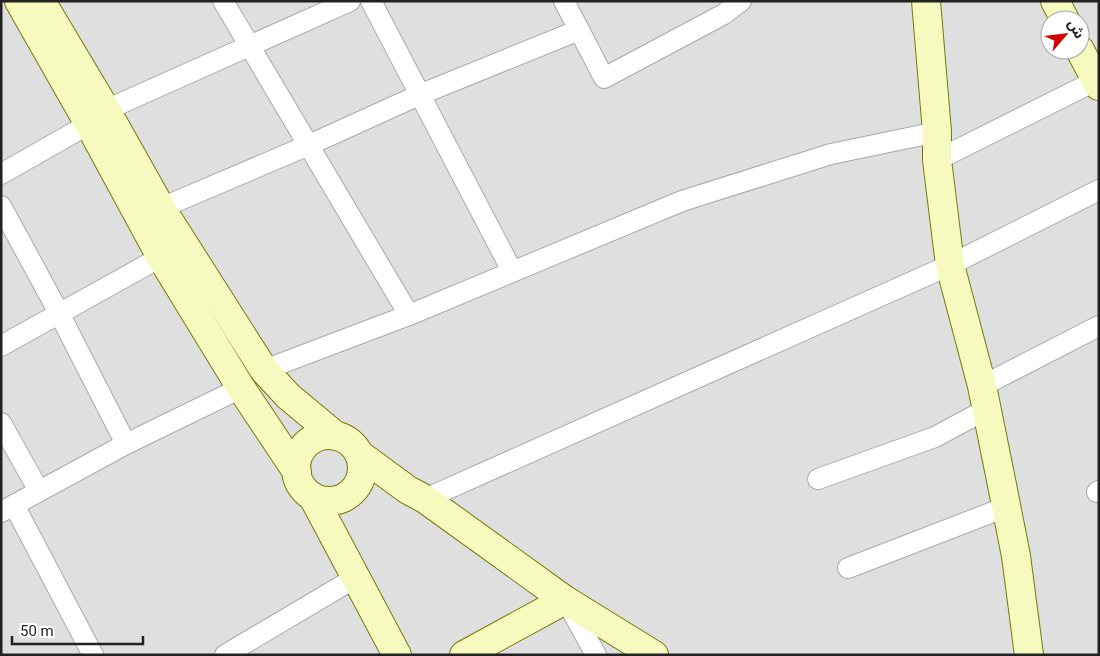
<svg xmlns="http://www.w3.org/2000/svg" width="1100" height="656" font-family="Roboto,'Noto Sans Arabic',sans-serif">
  <style>
    .residential { fill: #e0dfdf; fill-rule: evenodd }
    .lines { fill: none; stroke-linecap: round; stroke-linejoin: round }
    .street-casing { stroke: #a9a9a9; stroke-width: 22 }
    .secondary-casing { stroke: #707d05; stroke-width: 30 }
    .street { stroke: #fff; stroke-width: 20 }
    .secondary { stroke: #f7fabf; stroke-width: 28 }
  </style>
  <rect width="100%" height="100%" fill="#f2efe9"/>
  <path class="residential" d="M1 1H1099V655H1ZM1050 20H1080V50H1050Z"/>
  <g class="lines">
    <defs>
      <g id="street">
        <polyline points="223,1 409,315"/>
        <polyline points="371,1 512,271"/>
        <polyline points="564,1 604,78 724,14 741,1"/>
        <polyline points="937,160 1099,79"/>
        <polyline points="1,174 89,124 106,110 350,1"/>
        <polyline points="1,206 59,313 126,444"/>
        <polyline points="161,208 309,145 419,95 579,30"/>
        <polyline points="1,346 161,257"/>
        <polyline points="264,370 409,315 682,201 831,154 937,132"/>
        <polyline points="982,386 1099,326"/>
        <polyline points="1,423 39,491"/>
        <polyline points="818,479 935,437 987,409"/>
        <polyline points="1097,492 1099,491"/>
        <polyline points="425,499 950,265 1099,190"/>
        <polyline points="14,505 93,655"/>
        <polyline points="1,512 126,444 241,388"/>
        <polyline points="848,568 1006,507"/>
        <polyline points="567,602 596,655"/>
        <polyline points="225,655 355,578"/>
      </g>
      <g id="secondary">
        <polyline points="19,1 89,124 161,257 241,388 297,472"/>
        <polyline points="41,1 106,110 161,208 264,370 288,396 336,436"/>
        <polyline points="926,1 937,132 937,160 950,265 982,386 1001,480 1016,556 1029,655"/>
        <polyline points="1055,1 1065,20"/>
        <polyline points="1080,50 1099,86"/>
        <circle cx="329" cy="468" r="33"/>
        <polyline points="359,454 408,490 425,499 565,600 654,655"/>
        <polyline points="313,497 397,655"/>
        <polyline points="464,655 565,600"/>
      </g>
    </defs>
    <use href="#street" class="street-casing"/>
    <use href="#secondary" class="secondary-casing"/>
    <use href="#street" class="street"/>
    <use href="#secondary" class="secondary"/>
  </g>
  <rect width="1100" height="656" fill="none" stroke="#222222" stroke-width="5"/>
  <g transform="translate(1065 35) rotate(62)"><circle r="24" fill="#ffffff" stroke="#a7a7a7"/>
  <path d="M0-4L9 19L0 12L-9 19Z" fill="#d40000"/>
  <text y="-8" font-size="14" font-weight="bold" text-anchor="middle" fill="#222222">ش</text>
  </g>
  <path d="M12 636v8h131v-8" fill="none" stroke="#222222" stroke-width="2.5"/>
  <text x="20" y="636" font-size="15" fill="#222222" stroke="#ffffff" stroke-width="4" paint-order="stroke">50 m</text>
</svg>
